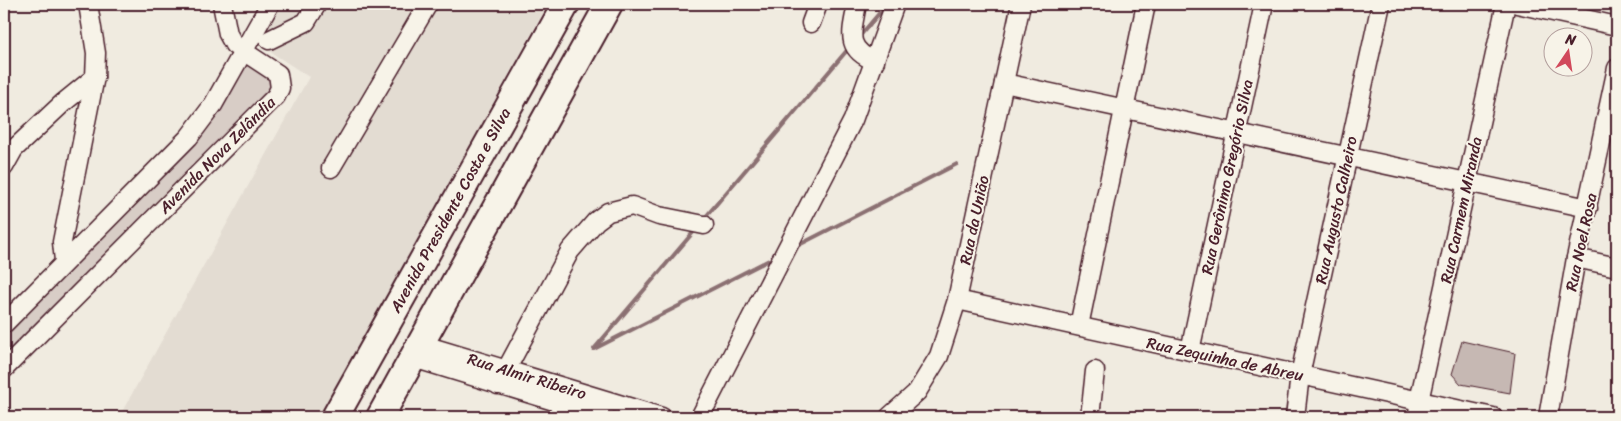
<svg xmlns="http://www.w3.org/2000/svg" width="1621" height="421" font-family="Sriracha,sans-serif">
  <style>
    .built { fill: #e3dcd2 }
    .green { fill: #d8cdc6; stroke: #917678 }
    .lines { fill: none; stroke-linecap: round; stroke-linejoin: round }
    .stream { stroke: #8b6f72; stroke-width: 4 }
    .building { fill: #c6b8b3; stroke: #4a1f2b }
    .minor-casing { stroke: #4a1f2b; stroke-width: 21 }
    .highway-casing { stroke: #4a1f2b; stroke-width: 30 }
    .minor { stroke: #f7f3e8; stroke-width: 18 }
    .highway { stroke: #f7f3e8; stroke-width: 26 }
    .labels { text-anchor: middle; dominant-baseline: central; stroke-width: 4; stroke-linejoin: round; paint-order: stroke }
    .street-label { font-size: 16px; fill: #4a1f2b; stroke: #f7f3e8 }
  </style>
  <rect width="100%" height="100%" fill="#f0ebe0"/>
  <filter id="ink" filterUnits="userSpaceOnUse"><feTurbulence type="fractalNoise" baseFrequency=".02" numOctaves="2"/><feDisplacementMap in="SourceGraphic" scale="10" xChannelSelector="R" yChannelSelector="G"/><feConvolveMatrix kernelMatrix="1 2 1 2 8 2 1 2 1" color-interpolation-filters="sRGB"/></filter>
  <g filter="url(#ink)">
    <polygon class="built" points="279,4 548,4 319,417 119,417 309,77 257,43"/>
    <polygon class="green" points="247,60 271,78 271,87 9,357 4,351 4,337 187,151"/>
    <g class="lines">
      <g class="stream">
        <polyline points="859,37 887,4"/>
        <polyline points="703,220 849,48"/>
        <polyline points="696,229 594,349 775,257"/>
        <polyline points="795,247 957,164"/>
      </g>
    </g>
    <polygon class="building" points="1462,341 1515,353 1510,393 1461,384 1452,374"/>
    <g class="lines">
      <defs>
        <g id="minor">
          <path d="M857 4C852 32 844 49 875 61"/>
          <polyline points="1517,4 1617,26"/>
          <polyline points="811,23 818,4"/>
          <polyline points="269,40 306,22 317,4"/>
          <polyline points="1004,83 1588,208"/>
          <polyline points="4,167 14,149 63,103 95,77"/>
          <polyline points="331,168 428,4"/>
          <polyline points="1576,258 1617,267"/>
          <polyline points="64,261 62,242 95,77 96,53 88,4"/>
          <polyline points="957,300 1493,417"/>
          <polyline points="4,324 189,137 213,105 270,4"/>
          <polyline points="1079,326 1146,4"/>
          <polyline points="421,344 662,417"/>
          <polyline points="1190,351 1264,4"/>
          <polyline points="413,358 606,417"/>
          <polyline points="4,369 276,96 280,88 278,74 234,45 228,34 222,4"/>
          <polyline points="498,385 570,251 596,221 608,212 632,206 659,216 704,225"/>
          <polyline points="700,417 853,120 895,4"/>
          <polyline points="889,417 917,392 939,356 957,300 1021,4"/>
          <polyline points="1090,417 1095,371"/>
          <polyline points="1295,417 1300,375 1381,4"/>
          <polyline points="1418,417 1419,401 1506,4"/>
          <polyline points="1548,417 1576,258 1617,68"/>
        </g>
        <g id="highway">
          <polyline points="335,417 566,4"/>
          <polyline points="380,417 609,4"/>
        </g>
      </defs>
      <use href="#minor" class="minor-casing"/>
      <use href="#highway" class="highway-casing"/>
      <use href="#minor" class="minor"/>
      <use href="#highway" class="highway"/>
    </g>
  </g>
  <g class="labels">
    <g class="street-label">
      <text transform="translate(217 155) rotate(-45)">Avenida Nova Zelândia</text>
      <text transform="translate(1227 177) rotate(-78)">Rua Gerônimo Gregório Silva</text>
      <text transform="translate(450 210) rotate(-61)">Avenida Presidente Costa e Silva</text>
      <text transform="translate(1336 210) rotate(-78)">Rua Augusto Calheiro</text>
      <text transform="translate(1461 210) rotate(-78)">Rua Carmem Miranda</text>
      <text transform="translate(974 220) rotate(-78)">Rua da União</text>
      <text transform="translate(1581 242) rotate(-78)">Rua Noel Rosa</text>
      <text transform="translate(1225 359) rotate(12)">Rua Zequinha de Abreu</text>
      <text transform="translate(527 376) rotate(17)">Rua Almir Ribeiro</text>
    </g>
  </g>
  <rect width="1621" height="421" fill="none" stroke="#f7f3e8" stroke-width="20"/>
  <rect x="10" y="10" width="1601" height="401" fill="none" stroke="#4a1f2b" stroke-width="2" filter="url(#ink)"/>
  <g transform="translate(1568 52) rotate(13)"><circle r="24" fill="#f7f3e8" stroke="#b29e9c"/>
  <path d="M0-4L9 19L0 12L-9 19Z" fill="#d1495b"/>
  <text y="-8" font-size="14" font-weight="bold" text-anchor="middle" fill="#4a1f2b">N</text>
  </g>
</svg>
